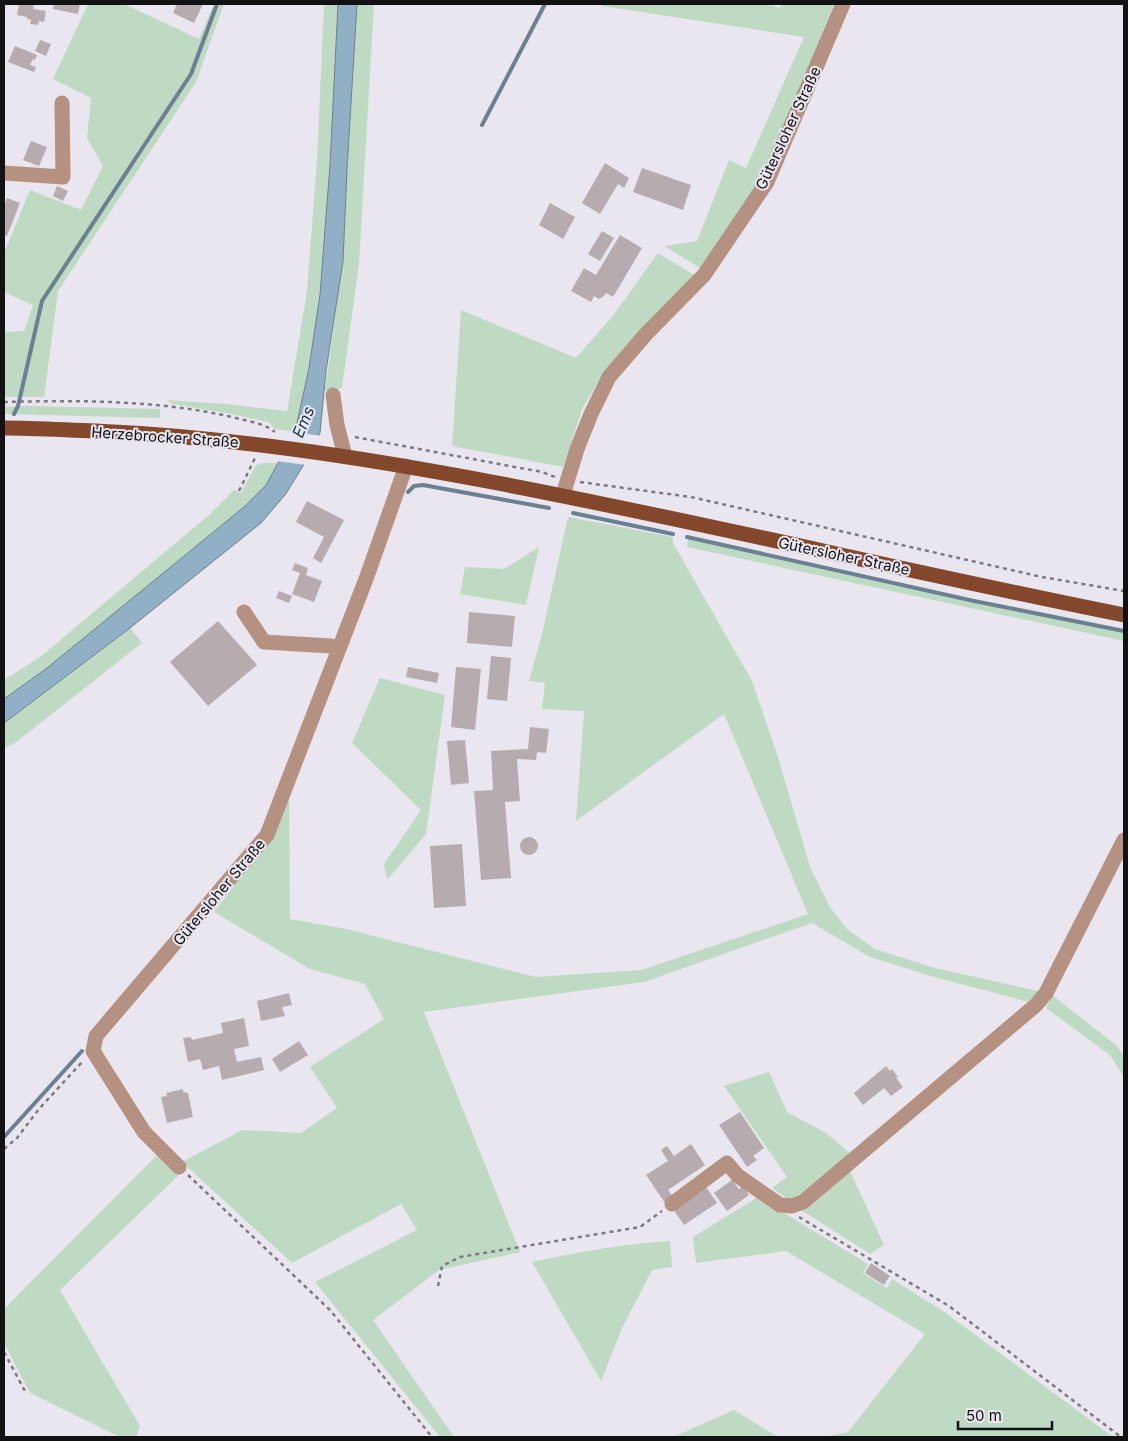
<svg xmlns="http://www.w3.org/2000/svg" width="1128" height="1441" font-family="Inter,sans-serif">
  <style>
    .green { fill: #bedac3 }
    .water { fill: #91b0c6; stroke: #6b8091 }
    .pier { fill: #eae6ef }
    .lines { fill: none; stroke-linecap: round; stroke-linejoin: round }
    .stream { stroke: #6b8091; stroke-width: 4 }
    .building { fill: #b6acb0 }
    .path { stroke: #7c7a80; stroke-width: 2.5; stroke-dasharray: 4 4; stroke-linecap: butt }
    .minor { stroke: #b49181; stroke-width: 15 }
    .major { stroke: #83482b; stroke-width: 15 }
    .labels { text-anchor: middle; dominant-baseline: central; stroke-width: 4; stroke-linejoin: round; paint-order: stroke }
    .street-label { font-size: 15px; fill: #121114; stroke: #eae6ef }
    .water-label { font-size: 16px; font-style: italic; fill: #0e364e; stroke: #eae6ef }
  </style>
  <rect width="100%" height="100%" fill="#eae6ef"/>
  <g class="green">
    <polygon points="88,4 124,4 199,39 214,4 224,4 196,82 58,291 44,397 4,397 4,332 24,331 33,305 4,292 4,253 30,190 81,210 103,166 87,138 91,98 53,79"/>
    <path d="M324 4H338C331 147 328 291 296 432L275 429 268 422 226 413 173 404 166 400 226 404 287 411 307 291 317 160Z"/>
    <polygon points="357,4 374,4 359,264 342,388 325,390 343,261 347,169"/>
    <polygon points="603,4 769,4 779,8 782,4 834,4 763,178 700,268 664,246 697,241 729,160 746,168 804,37 602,6"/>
    <polygon points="658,253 694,275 604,372 582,409 563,467 452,446 461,310 576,358 612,317"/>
    <polygon points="29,406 160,409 160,418 4,414 4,407"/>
    <polygon points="263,463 278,463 266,485 244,507 47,668 4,699 4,680 40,657 209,515 234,490 241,493 256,465"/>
    <polygon points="568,517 673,537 673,543 752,681 778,757 810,867 830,907 847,929 875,949 935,968 1042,992 1033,1003 934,977 870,957 812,923 644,982 424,1012 520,1252 439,1270 373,1320 454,1437 440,1437 315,1282 417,1230 401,1204 292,1263 182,1162 242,1130 301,1133 337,1108 310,1067 384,1019 365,984 310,969 214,912 273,836 289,798 290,919 346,929 536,977 641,970 808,914 724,714 576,821 584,711 542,709 545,683 529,681 542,634"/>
    <polygon points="688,539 974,603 1124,632 1124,641 687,547"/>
    <polygon points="539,547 526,605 460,594 465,567 504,569"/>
    <polygon points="130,628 142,643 15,743 4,748 4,723"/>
    <polygon points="380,678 445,695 426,834 387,880 384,864 421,810 352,743"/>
    <polygon points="1052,995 1117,1046 1124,1056 1124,1077 1110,1055 1046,1008"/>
    <polygon points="769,1072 787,1112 826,1133 851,1154 792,1202 772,1188 787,1177 724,1086"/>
    <polygon points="159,1153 180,1174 60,1290 140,1426 136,1437 120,1437 30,1393 4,1343 4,1309"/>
    <polygon points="849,1169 884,1245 870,1254 798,1208"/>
    <polygon points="758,1197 868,1264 863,1273 887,1288 892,1279 946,1313 1113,1437 825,1437 848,1432 925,1334 786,1251 696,1263 693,1237"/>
    <path d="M670 1241 672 1267 652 1270 622 1328 601 1381 532 1262C577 1252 623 1244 670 1241Z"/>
    <polygon points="734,1410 778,1437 673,1437"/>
  </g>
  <polygon class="water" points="338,4 357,4 347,169 343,261 326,371 320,433 303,466 285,495 261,523 130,628 4,723 4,699 47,668 244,507 266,485 295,432 309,368 320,294 330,165"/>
  <polygon class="pier" points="293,432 322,436 306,465 277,461"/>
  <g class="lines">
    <g class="stream">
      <polyline points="482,125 545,4"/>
      <polyline points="14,414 18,406 42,301 191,74 217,4"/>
      <polyline points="408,492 414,486 423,485 549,508"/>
      <polyline points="573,513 673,534"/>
      <polyline points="687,537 974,601 1124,631"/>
      <polyline points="4,1137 82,1051"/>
    </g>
  </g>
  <g class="building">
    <polygon points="19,4 34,4 33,9 46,11 44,22 39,21 38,25 30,24 31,20 27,19 27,17 17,15"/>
    <polygon points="54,4 80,4 78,14 53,9"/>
    <polygon points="177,4 203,4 194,23 173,13"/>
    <polygon points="40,40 51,44 46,56 35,51"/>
    <polygon points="15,46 37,55 35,60 33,59 30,65 36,67 34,72 8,62"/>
    <polygon points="31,141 47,147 39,166 23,160"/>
    <polygon points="605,163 629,178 624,188 618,184 600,214 582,203"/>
    <polygon points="642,168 691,185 683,210 633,192"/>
    <polygon points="57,186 68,191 63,201 53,196"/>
    <polygon points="7,198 20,203 7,236 4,235 4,206"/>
    <polygon points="550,203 575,217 563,239 539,225"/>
    <polygon points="602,231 614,238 600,261 588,254"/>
    <polygon points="620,235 642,248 613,297 606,293 604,296 599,299 594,296 591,302 571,291 584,268 596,275"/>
    <polygon points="307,501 344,520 321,563 313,558 324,537 296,522"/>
    <polygon points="295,563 308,568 306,575 322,581 314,602 292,594 300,573 292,570"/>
    <polygon points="279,591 292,596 289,603 276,598"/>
    <polygon points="469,612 515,616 512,647 467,643"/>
    <polygon points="218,621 257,665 208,706 170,662"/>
    <polygon points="491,656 511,658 507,701 487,699"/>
    <polygon points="408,667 439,673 437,683 406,677"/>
    <polygon points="456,667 481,669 475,730 451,727"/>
    <polygon points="530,727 549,729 546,753 537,752 536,760 517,759 520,801 505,802 511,878 481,880 474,791 493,790 491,751 528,749"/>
    <polygon points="465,740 469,783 451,785 447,741"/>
    <circle cx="529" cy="846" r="9"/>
    <polygon points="462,844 466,906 434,908 430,846"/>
    <polygon points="289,993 292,1005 282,1007 285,1016 261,1021 257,1001"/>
    <polygon points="244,1018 249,1046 234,1049 237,1062 261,1057 264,1070 222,1080 219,1066 203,1070 200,1059 188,1062 183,1038 191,1037 192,1040 223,1033 221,1023"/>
    <polygon points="299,1041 308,1055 280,1072 272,1059"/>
    <polygon points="886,1066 890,1071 892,1069 898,1077 896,1078 903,1087 891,1096 884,1088 863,1105 854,1093"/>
    <polygon points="183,1089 183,1092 188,1093 193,1117 167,1123 161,1097 167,1096 166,1093"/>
    <polygon points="740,1112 764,1148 753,1156 757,1160 747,1167 719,1125"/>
    <polygon points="691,1144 705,1165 668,1190 673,1197 665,1203 646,1175 668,1161 661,1150 667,1146 674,1156"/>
    <polygon points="732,1180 739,1189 743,1186 749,1195 727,1211 714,1193"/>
    <polygon points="706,1187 717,1203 684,1225 673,1209"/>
    <polygon points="871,1263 890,1276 884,1285 865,1273"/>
  </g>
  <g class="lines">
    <g class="path">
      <path d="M4 402C80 400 162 400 236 418 251 422 263 423 275 432"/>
      <polyline points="355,437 542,472 555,477"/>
      <polyline points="580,482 691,497 1042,577 1124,591"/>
      <polyline points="239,491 255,458"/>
      <polyline points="4,1149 17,1138 39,1109 83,1061"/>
      <polyline points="188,1175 330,1310 432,1437"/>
      <polyline points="799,1217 949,1306 1121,1437"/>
      <polyline points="438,1286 442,1266 460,1257 640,1227 662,1211"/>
      <polyline points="4,1352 26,1393"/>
    </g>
    <g class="minor">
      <polyline points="4,173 63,177 62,103"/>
      <polyline points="333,395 337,425 345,456"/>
      <polyline points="563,495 577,449 591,414 609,377 646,334 704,275 767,182 843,4"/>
      <polyline points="244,612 264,642 331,646 338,649"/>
      <polyline points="179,1167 144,1132 93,1051 96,1036 267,835 366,579 406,466"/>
      <polyline points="672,1204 727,1163 738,1176 780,1205 792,1206 803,1202 1036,1005 1046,993 1124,840"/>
    </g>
    <path class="major" d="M4 428C34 428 65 430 95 431 229 437 360 457 492 482 703 522 913 573 1124 615"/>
  </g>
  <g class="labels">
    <g class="street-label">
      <text transform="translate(788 128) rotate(-65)">Gütersloher Straße</text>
      <text transform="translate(165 437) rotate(4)">Herzebrocker Straße</text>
      <text transform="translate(844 556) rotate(12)">Gütersloher Straße</text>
      <text transform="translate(219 892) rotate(-50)">Gütersloher Straße</text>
    </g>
    <g class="water-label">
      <text transform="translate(303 422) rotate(-67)">Ems</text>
    </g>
  </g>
  <rect width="1128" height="1441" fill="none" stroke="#121114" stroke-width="10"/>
  <path d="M958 1421v8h94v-8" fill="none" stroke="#121114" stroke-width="2.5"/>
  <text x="966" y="1421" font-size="15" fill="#121114" stroke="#eae6ef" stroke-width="4" paint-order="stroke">50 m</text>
</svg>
